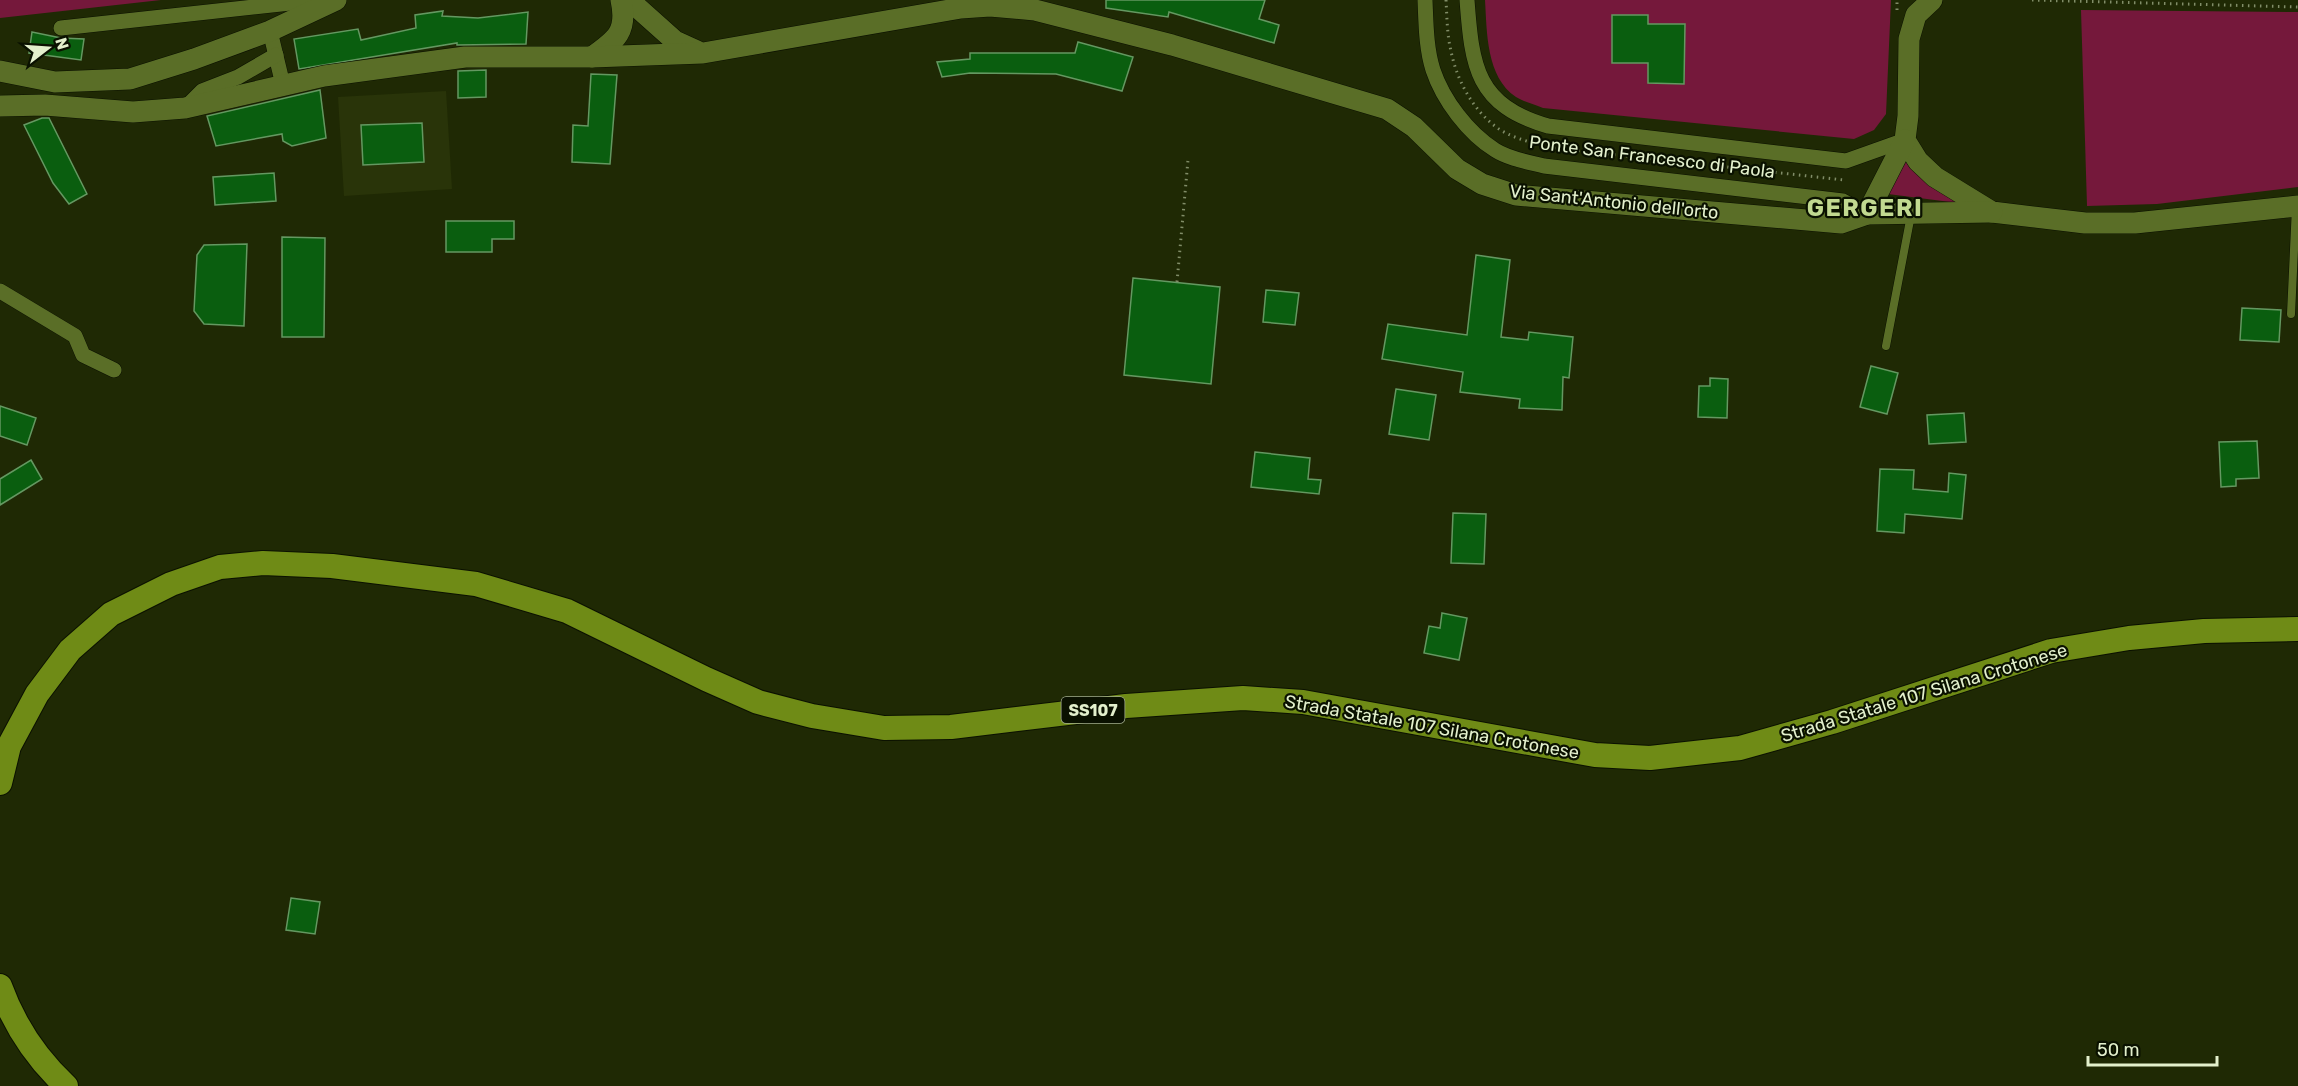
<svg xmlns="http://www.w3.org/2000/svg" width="2298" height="1086" font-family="Rubik,sans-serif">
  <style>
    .built { fill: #293409 }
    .green { fill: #75183b }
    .building { fill: #0a5e0f; stroke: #649861; stroke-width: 1.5 }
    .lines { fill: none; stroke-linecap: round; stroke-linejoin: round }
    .lane-casing { stroke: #0b1100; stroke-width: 9 }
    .street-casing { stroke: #0b1100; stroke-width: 16 }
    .secondary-casing { stroke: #0b1100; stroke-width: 22 }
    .primary-casing { stroke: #0b1100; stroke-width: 26 }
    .path { stroke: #818d68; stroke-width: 3; stroke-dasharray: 1.5 4.5; stroke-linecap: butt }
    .lane { stroke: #5a6e27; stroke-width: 8 }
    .street { stroke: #5a6e27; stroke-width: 15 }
    .secondary { stroke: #5a6e27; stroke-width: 21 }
    .primary { stroke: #6f8b16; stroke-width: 24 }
    .labels { text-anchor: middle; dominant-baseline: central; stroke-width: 4.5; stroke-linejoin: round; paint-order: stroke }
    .shield { fill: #0a1100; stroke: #a2ad8f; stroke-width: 1.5 }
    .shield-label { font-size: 16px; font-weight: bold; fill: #e3f0cc }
    .street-label { font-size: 18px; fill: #e3f0cc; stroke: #0a1100 }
    .district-label { font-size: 24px; font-weight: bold; letter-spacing: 1.5px; fill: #c1d990; stroke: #0a1100 }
  </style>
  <rect width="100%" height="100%" fill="#1f2904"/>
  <polygon class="built" points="446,91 452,189 344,196 338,97"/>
  <g class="green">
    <polygon points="0,0 161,0 0,18"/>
    <path d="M1485 0H1891L1886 114 1874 130 1854 139 1543 108C1535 104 1524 102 1516 97 1486 77 1487 32 1485 0Z"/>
    <polygon points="2081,10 2298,12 2298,187 2157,204 2087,206"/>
    <polygon points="1907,153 1958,203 1888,194 1903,165"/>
  </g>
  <g class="building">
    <polygon points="1106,0 1265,0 1259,19 1279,25 1274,43 1169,12 1168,17 1106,8"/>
    <polygon points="443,11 442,16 478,18 528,12 526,44 457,45 457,43 299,69 294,39 358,29 361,40 416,28 415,15"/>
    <polygon points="1612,15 1648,15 1648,24 1685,24 1684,84 1648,83 1648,63 1612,63"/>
    <polygon points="32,32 61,38 84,39 81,60 29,53"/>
    <polygon points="1078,42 1133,57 1122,91 1056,74 970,73 942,77 937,62 970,59 970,53 1075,53"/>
    <polygon points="486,70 486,97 458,98 458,71"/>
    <polygon points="591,74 617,75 610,164 572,162 573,125 588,126"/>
    <polygon points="320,90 326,138 292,146 283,141 282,134 216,146 207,116"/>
    <polygon points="42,118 49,118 87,194 69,204 53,183 24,125"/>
    <polygon points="422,123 424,162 363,165 361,125"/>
    <polygon points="274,173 276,201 215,205 213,177"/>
    <polygon points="446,221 514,221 514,239 492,239 492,252 446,252"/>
    <polygon points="282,237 325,238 324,337 282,337"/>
    <polygon points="247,244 244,326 204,324 194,311 197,255 204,245"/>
    <polygon points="1476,255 1510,260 1501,337 1528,340 1529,332 1573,337 1569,378 1563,377 1562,410 1519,408 1520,399 1460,392 1463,372 1382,359 1388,324 1467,335"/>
    <polygon points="1133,278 1220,287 1211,384 1124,375"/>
    <polygon points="1266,290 1299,293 1295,325 1263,322"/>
    <polygon points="2242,308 2281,310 2279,342 2240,340"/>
    <polygon points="1871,366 1898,373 1887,414 1860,407"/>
    <polygon points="1710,378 1728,379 1727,418 1698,417 1699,386 1710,386"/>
    <polygon points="1396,389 1436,395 1429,440 1389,434"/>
    <polygon points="0,406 36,418 27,445 0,436"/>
    <polygon points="1964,413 1966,442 1929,444 1927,415"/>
    <polygon points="2257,441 2259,478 2236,479 2236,486 2221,487 2219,442"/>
    <polygon points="1255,452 1310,458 1308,479 1321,480 1319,494 1251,487"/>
    <polygon points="31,460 42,479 0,505 0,479"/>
    <polygon points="1880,469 1914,470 1913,489 1948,492 1949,473 1966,475 1962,519 1905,514 1904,533 1877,531"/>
    <polygon points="1453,513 1486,514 1484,564 1451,563"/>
    <polygon points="1442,613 1467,618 1459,660 1424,653 1429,626 1440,628"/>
    <polygon points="291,898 320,902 315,934 286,930"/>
  </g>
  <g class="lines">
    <defs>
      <g id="lane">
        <polyline points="2291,314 2296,207"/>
        <polyline points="1886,346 1911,215"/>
      </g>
      <g id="street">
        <path d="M1425 0C1426 23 1426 48 1433 70 1443 100 1468 133 1495 150 1509 159 1528 162 1544 166L1843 201 1867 214"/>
        <path d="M1467 0C1472 67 1476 105 1548 126L1846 161 1905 140"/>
        <polyline points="61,28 318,0"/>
        <polyline points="270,31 283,85"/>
        <polyline points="186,107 202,91 238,77 276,55"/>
        <polyline points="0,291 75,336 83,355 114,370"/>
      </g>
      <g id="secondary">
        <polyline points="629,0 675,41 697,51"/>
        <polyline points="1932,0 1916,15 1909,39 1908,116 1905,140 1918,161 1935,177 1992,212 2085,223 2135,223 2298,206"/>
        <path d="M592 57C616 40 628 32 621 0"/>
        <polyline points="0,71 55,82 130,79 194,59 270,31 336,0"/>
        <polyline points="0,106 45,105 133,112 185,108 324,76 465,57 592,57 703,53 961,8 990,6 1035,10 1172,45 1387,109 1414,127 1457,169 1482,184 1516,195 1841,223 1867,214 1992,212"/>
        <polyline points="1867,214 1905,140"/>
      </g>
      <g id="primary">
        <polyline points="0,783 9,746 37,694 70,650 111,614 171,584 220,567 263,563 332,566 476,584 567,611 706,679 758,702 812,716 884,728 951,727 1126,706 1243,698 1303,702 1595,755 1650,758 1740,748 1832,722 2051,651 2129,638 2204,631 2298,629"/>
        <path d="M0 986C14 1025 36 1058 66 1086"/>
      </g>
    </defs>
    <use href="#lane" class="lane-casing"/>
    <use href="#street" class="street-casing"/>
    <use href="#secondary" class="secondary-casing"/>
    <use href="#primary" class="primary-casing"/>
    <g class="path">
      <path d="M1446 0C1447 17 1447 35 1451 51 1457 82 1475 114 1502 131 1516 139 1531 142 1546 147L1844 180"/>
      <polyline points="2032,0 2298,7"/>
      <polyline points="1897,10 1897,0"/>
      <polyline points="1177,282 1188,160"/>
    </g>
    <use href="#lane" class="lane"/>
    <use href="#street" class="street"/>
    <use href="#secondary" class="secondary"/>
    <use href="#primary" class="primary"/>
  </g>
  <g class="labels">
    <rect class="shield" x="1061.5" y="697" width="63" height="26" rx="4.5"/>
    <g class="shield-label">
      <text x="1093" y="710">SS107</text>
    </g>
    <g class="street-label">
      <text transform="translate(1652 157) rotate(7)">Ponte San Francesco di Paola</text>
      <text transform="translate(1614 202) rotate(6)">Via Sant'Antonio dell'orto</text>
      <text transform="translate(1924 693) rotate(-17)">Strada Statale 107 Silana Crotonese</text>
      <text transform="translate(1432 727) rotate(10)">Strada Statale 107 Silana Crotonese</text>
    </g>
    <g class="district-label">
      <text x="1865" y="208">GERGERI</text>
    </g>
  </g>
  <g transform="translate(48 48) rotate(73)" stroke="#0a1100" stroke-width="4.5" paint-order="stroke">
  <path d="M0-4.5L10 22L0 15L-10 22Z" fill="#e3f0cc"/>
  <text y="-9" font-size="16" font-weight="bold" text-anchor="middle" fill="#e3f0cc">N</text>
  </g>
  <path d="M2088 1056v9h129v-9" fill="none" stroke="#e3f0cc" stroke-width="3"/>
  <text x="2097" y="1056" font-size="18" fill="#e3f0cc" stroke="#0a1100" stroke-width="4.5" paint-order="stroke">50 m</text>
</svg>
